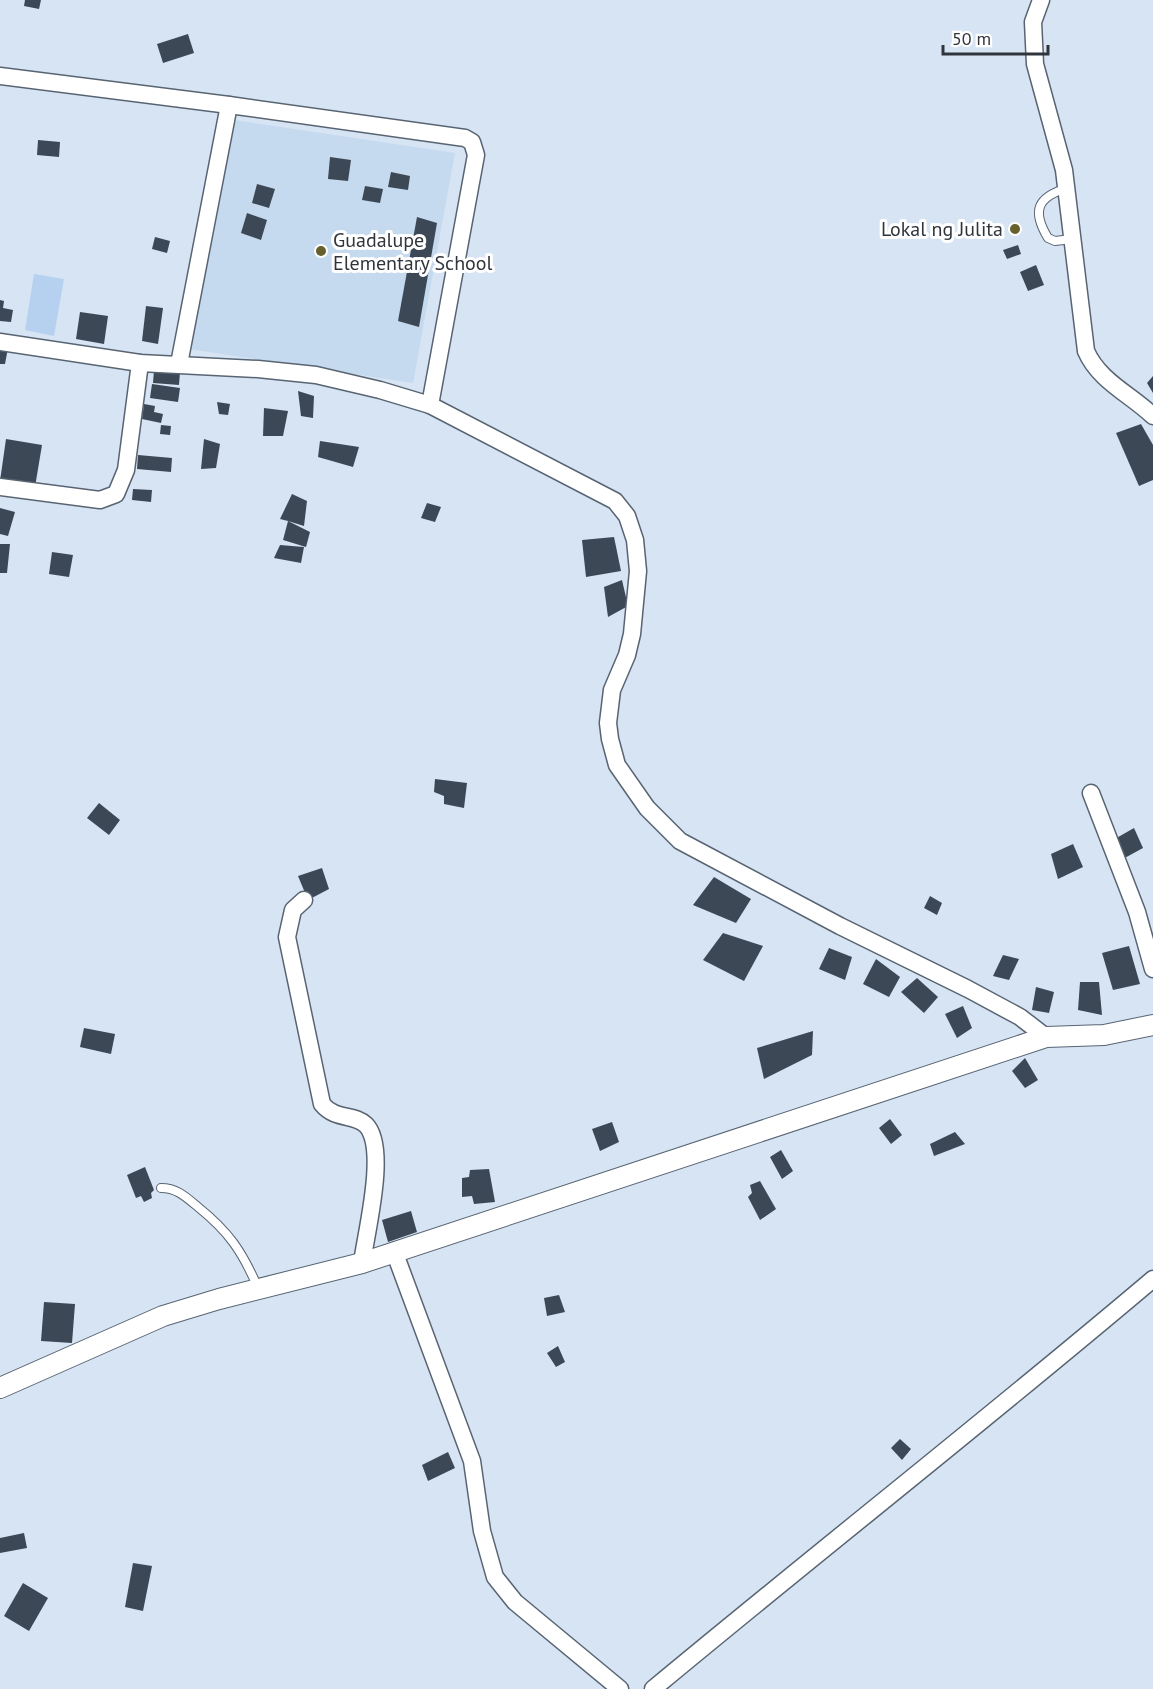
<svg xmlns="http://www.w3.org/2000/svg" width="1153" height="1689" font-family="'PT Sans',sans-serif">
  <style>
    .built { fill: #c6daef }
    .green { fill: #b6d1ef }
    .building { fill: #3c4855 }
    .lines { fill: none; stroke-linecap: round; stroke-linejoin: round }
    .service-casing { stroke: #586472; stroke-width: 10 }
    .minor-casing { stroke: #586472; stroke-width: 19 }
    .tertiary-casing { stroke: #586472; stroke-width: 22 }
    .service { stroke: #fff; stroke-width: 8 }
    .minor { stroke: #fff; stroke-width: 16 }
    .tertiary { stroke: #fff; stroke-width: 20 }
    .poi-dot { fill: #675f2c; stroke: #fff; stroke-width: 2 }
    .labels { text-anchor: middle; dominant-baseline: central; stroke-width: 6; stroke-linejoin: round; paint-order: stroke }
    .poi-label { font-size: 20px; fill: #30353b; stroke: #fff; text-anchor: end }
  </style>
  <rect width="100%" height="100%" fill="#d6e4f4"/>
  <polygon class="built" points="228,119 455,153 413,383 189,349"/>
  <polygon class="green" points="34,274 64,279 54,336 25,330"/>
  <g class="building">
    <polygon points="25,0 41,0 39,9 24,6"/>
    <polygon points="188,34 194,53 163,63 157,44"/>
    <polygon points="38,140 60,142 59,157 37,155"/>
    <polygon points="330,157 351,160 348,181 328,179"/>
    <polygon points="391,172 410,176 408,190 388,187"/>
    <polygon points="257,184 275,189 269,208 252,203"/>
    <polygon points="365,186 383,189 380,203 362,200"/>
    <polygon points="247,213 267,220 261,240 241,233"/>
    <polygon points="417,217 437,223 419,327 398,321"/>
    <polygon points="155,237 170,241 167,253 152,249"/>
    <polygon points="1018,245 1021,254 1007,259 1003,250"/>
    <polygon points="1036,265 1044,285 1028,291 1020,272"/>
    <polygon points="0,300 4,301 3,308 13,310 11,322 0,321"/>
    <polygon points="146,306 163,308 158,344 142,341"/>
    <polygon points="80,312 108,316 104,344 76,339"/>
    <polygon points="0,347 8,348 5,364 0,364"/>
    <polygon points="154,370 180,372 179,385 153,383"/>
    <polygon points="1153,376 1153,393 1147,383"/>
    <polygon points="152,384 180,388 178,402 150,398"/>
    <polygon points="298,391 314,396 313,418 301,416"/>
    <polygon points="217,402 230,404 228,415 219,414"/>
    <polygon points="144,404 155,406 154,412 163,414 161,423 142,419"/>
    <polygon points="264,408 288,411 283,436 263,436"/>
    <polygon points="1141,424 1153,445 1153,480 1139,486 1116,433"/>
    <polygon points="161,425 171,426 170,435 160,434"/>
    <polygon points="6,439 42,445 35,487 0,481"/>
    <polygon points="204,439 220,444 216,468 201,469"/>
    <polygon points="320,441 359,447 353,467 318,457"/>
    <polygon points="138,455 172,458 171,472 137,469"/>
    <polygon points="133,489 152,490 151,502 132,500"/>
    <polygon points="292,494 307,501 304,526 288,521 310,532 306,547 283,540 288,521 280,519"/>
    <polygon points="427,503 441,507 435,522 421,518"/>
    <polygon points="0,508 15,512 8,536 0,534"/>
    <polygon points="614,537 621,571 586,577 582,540"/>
    <polygon points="0,544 10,544 7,573 0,573"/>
    <polygon points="280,545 304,547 301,563 274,558"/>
    <polygon points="52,552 73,555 69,577 49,574"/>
    <polygon points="622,580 628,606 608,617 604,587"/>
    <polygon points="435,779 467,783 464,808 444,804 444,796 434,792"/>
    <polygon points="99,803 120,820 109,835 87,818"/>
    <polygon points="1134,828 1143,848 1121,860 1113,840"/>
    <polygon points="1073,844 1083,867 1058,879 1051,854"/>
    <polygon points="322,868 329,889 308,900 298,876"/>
    <polygon points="714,877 751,899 736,923 693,905"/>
    <polygon points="930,896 942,903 937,915 924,908"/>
    <polygon points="723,933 763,946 744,981 703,960"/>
    <polygon points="1129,946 1140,984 1113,990 1102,953"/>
    <polygon points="829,948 852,957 845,980 819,969"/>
    <polygon points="1003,955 1019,959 1009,980 993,976"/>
    <polygon points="876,959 900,977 889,997 863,984"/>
    <polygon points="917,978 938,997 924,1013 901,992"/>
    <polygon points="1080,982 1099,982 1102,1015 1078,1010"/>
    <polygon points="1036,987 1054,992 1049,1013 1032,1010"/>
    <polygon points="963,1006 972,1028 957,1038 945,1014"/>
    <polygon points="84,1028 115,1034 111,1054 80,1047"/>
    <polygon points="813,1031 812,1055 764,1079 757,1048"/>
    <polygon points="1025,1058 1038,1080 1025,1088 1012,1071"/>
    <polygon points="890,1119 902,1135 891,1144 879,1128"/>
    <polygon points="612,1122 619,1142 600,1151 592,1129"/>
    <polygon points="955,1132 965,1144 934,1156 930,1144"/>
    <polygon points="781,1150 793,1171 782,1179 770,1157"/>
    <polygon points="145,1167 154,1190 151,1193 152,1198 144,1202 141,1196 136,1198 127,1175"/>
    <polygon points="489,1169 495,1202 474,1204 472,1196 462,1197 462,1178 469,1177 470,1170"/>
    <polygon points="760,1181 776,1209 760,1220 748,1197 752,1193 750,1185"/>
    <polygon points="411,1211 417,1232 388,1242 382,1220"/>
    <polygon points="559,1295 565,1312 547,1316 544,1298"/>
    <polygon points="44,1302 75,1304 72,1343 41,1341"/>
    <polygon points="558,1346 565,1362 556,1367 547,1353"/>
    <polygon points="900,1439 911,1449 902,1460 891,1448"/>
    <polygon points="448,1452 455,1468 428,1481 422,1465"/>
    <polygon points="24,1533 27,1548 0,1553 0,1538"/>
    <polygon points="133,1563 152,1566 143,1611 125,1607"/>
    <polygon points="23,1583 48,1598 29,1631 4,1616"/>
  </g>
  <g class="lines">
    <defs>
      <g id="service">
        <path d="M1067 188C1038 197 1031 210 1048 238L1055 241 1072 239"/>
        <path d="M161 1188C177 1188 186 1197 198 1207 229 1232 242 1251 258 1288"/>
      </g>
      <g id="minor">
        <path d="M1041 0 1033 22 1035 64 1064 170 1086 351C1099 381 1130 394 1153 416"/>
        <polyline points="0,76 229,105 465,138 472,142 476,155 430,405"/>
        <polyline points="0,342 140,363 258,369 316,375 380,390 430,405 615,501 627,516 635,540 638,571 632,634 627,655 612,690 608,723 610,739 617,765 647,808 680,841 840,926 968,989 1020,1017 1046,1037"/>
        <polyline points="179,364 229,105"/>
        <polyline points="0,487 100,500 116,494 126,470 140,363"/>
        <polyline points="1091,793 1137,912 1153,969"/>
        <path d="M304 900 293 910 287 937 322 1104C336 1121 354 1113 366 1125 388 1148 366 1232 362 1263"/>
        <polyline points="394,1251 472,1461 482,1531 495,1577 515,1602 620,1689"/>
        <path d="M653 1689C819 1551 989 1418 1153 1279"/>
      </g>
      <polyline id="tertiary" points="0,1388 163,1316 219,1299 362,1263 1046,1037 1104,1035 1153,1025"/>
    </defs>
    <use href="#service" class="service-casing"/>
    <use href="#minor" class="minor-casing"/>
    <use href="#tertiary" class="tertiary-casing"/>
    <use href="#service" class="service"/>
    <use href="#minor" class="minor"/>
    <use href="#tertiary" class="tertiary"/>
  </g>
  <g class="poi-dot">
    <circle cx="1015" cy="229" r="6"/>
    <circle cx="321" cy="251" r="6"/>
  </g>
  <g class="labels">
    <g class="poi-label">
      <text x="1003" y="229">Lokal ng Julita</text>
      <text x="333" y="240" text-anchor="start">Guadalupe<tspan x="333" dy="23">Elementary School</tspan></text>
    </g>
  </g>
  <path d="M943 45v9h105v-9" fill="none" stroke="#30353b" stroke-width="3"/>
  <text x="952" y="45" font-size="18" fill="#30353b" stroke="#ffffff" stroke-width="4.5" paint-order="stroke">50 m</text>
</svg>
